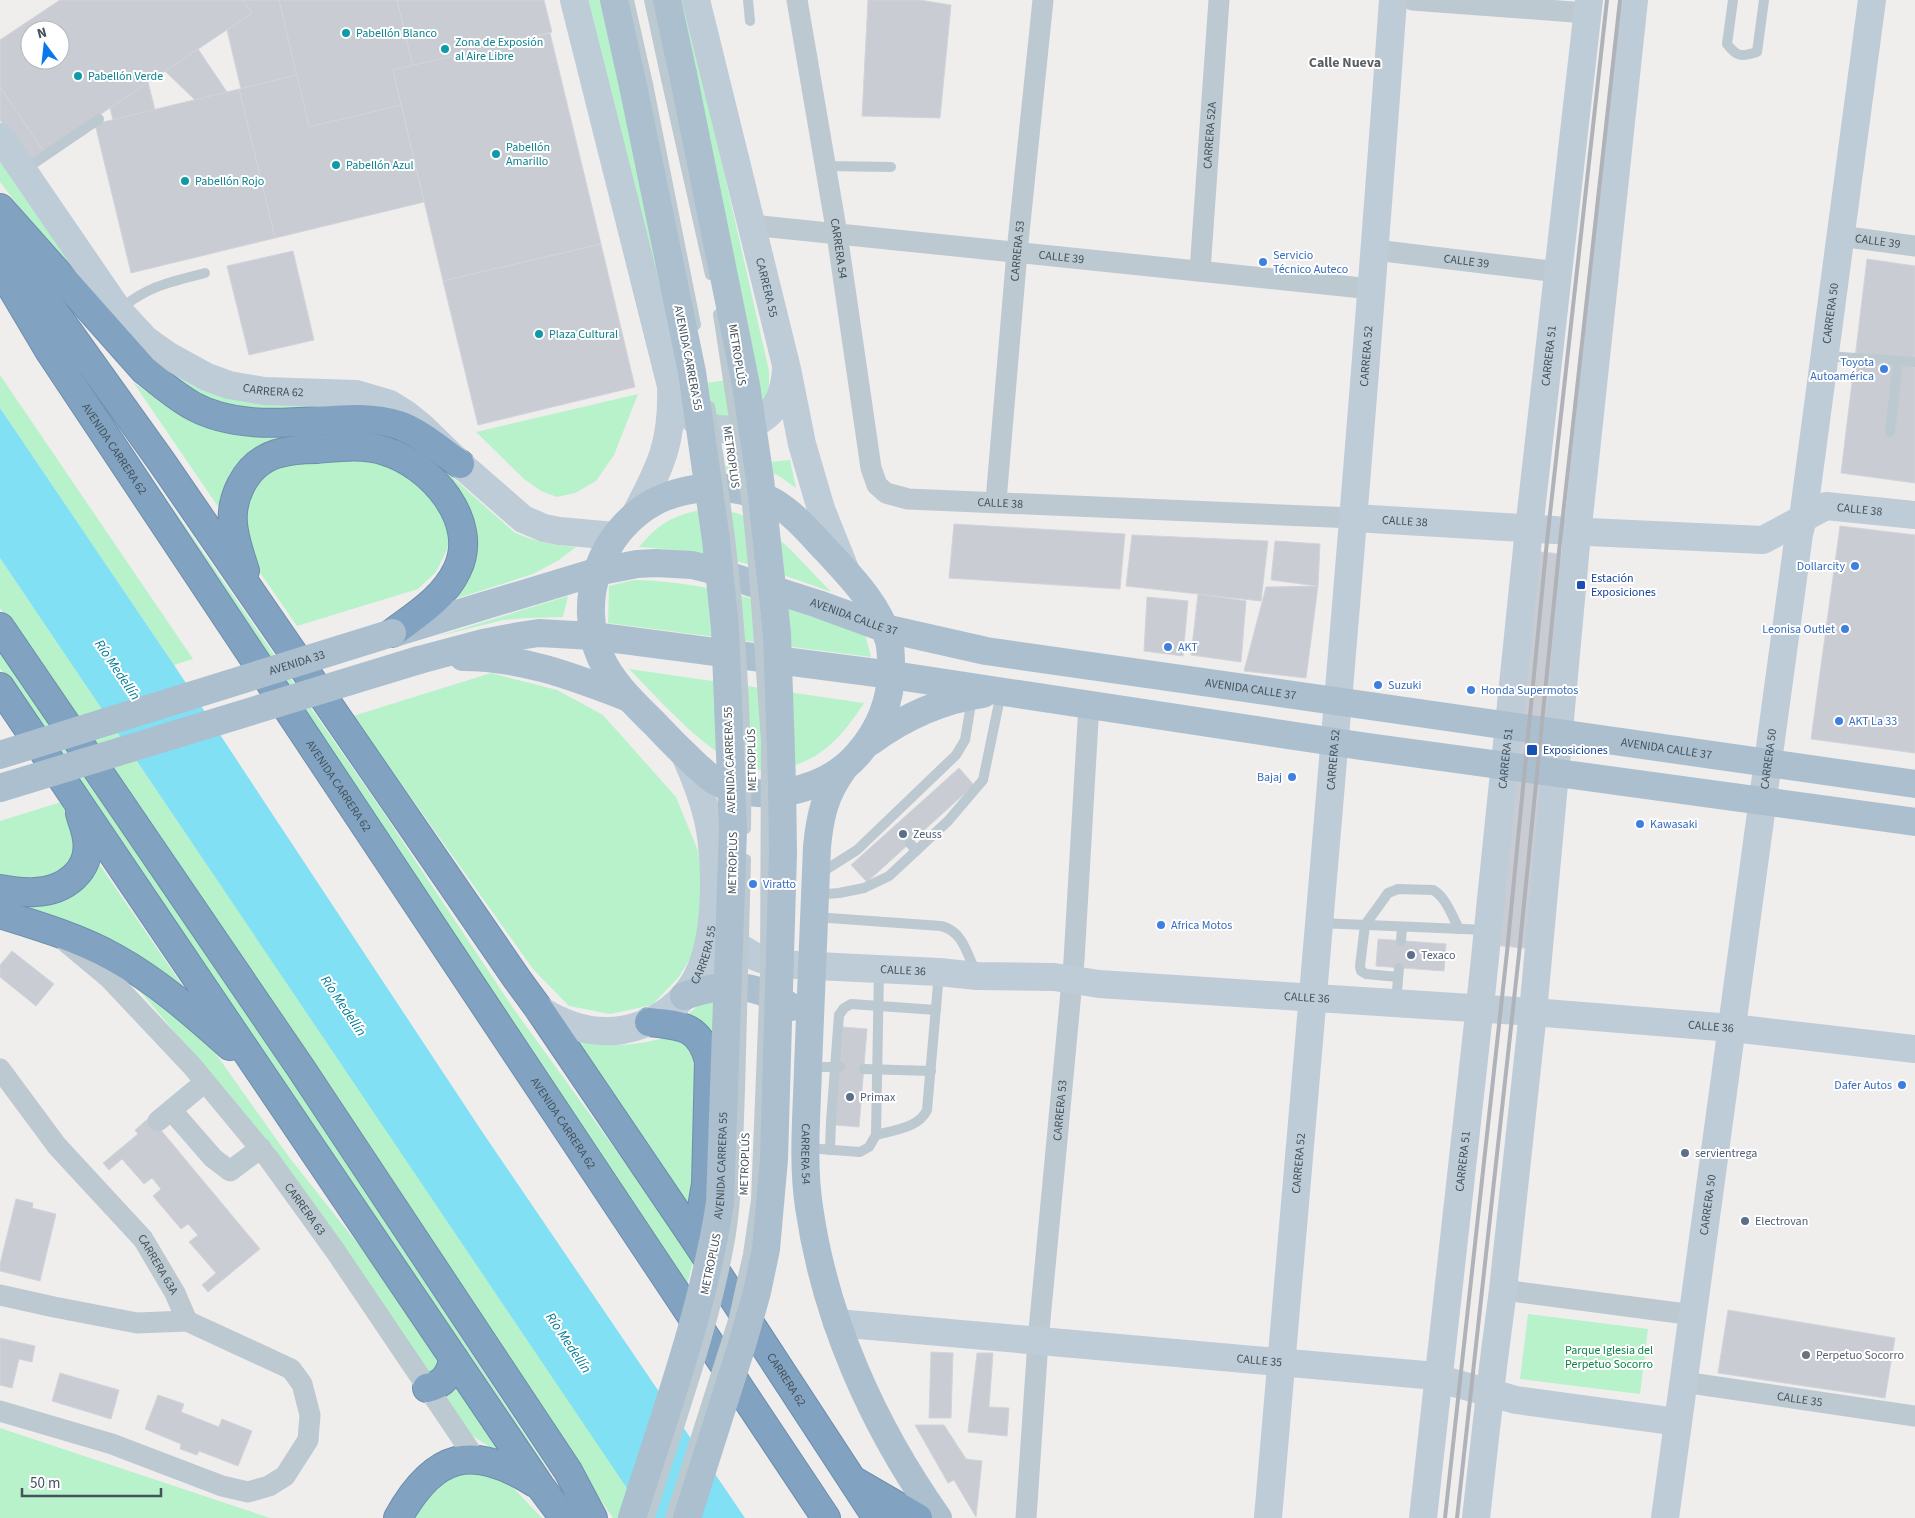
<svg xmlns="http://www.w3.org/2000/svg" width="1915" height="1518" font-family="'Source Sans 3',sans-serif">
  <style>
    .green { fill: #b7f2cb }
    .water { fill: #81e0f3 }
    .building { fill: #c9cdd3; stroke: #d1d4da; fill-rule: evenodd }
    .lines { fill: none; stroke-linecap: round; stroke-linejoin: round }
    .highway-casing { stroke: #6c8ead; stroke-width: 30 }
    .lane { stroke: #bcc9d1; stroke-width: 10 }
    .street { stroke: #bcc9d1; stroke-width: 21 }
    .secondary { stroke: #beccd8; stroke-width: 28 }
    .primary { stroke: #abbfcf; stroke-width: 28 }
    .highway { stroke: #81a3c1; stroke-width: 28 }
    .rail { stroke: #afb3b9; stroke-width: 4 }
    .lane-bridge { stroke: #bcc9d1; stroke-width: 10 }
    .primary-bridge { stroke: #abbfcf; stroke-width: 28 }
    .culture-dot { fill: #0f9aa8; stroke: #fff; stroke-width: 2 }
    .shop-dot { fill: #3f7fe0; stroke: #fff; stroke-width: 2 }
    .transit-dot { fill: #1a4fb4; stroke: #fff; stroke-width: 2 }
    .service-dot { fill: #5c6f8a; stroke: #fff; stroke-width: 2 }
    .worship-dot { fill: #6b7280; stroke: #fff; stroke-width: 2 }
    .labels { text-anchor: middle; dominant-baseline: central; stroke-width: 4; stroke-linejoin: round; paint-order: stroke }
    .culture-label { font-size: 12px; fill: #0d838f; stroke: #fff; text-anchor: start }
    .street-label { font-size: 12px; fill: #44525c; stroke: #fff }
    .shop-label { font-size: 12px; fill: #366cbe; stroke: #fff; text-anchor: start }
    .transit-label { font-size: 12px; fill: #164399; stroke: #fff; text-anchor: start }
    .service-label { font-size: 12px; fill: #4e5e75; stroke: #fff; text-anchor: start }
    .park-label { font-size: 12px; fill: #0f8444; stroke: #fff }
    .worship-label { font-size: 12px; fill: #5b616d; stroke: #fff; text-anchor: start }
    .neighbourhood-label { font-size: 14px; font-weight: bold; fill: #5a5e63; stroke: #fff }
    .water-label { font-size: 14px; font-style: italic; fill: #047b93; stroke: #fff }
  </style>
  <rect width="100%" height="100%" fill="#f0eded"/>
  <g class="green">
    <polygon points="587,0 602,0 685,386 755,376 676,0 685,0 769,371 769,389 764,403 720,419 685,398"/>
    <polygon points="0,153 167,367 362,407 279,412 238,407 205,399 180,387 90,299 0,182"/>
    <polygon points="0,375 193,659 174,665 0,408"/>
    <path d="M133 382 163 404 197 423 378 433 396 438 418 447 514 532C534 542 554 545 576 547L559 560 533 574 452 600 475 554 477 541 471 523 414 455 255 450C228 472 227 477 221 511Z"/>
    <polygon points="638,394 614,455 596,481 575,493 557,497 541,491 524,479 476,432"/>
    <polygon points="366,458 397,467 428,486 451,534 446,552 436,572 418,589 297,626 261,574 244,537 248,489 279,464"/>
    <polygon points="790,460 796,488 779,476 768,471 685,470"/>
    <polygon points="144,467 381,809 513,1008 694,1258 687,1285 505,1015"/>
    <path d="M711 508 736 513 760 522 791 550 831 592C784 575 735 557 685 551 670 549 654 548 639 547 663 519 675 515 711 508Z"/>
    <polygon points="0,558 628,1489 619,1518 613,1518 0,608"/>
    <path d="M634 580C715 581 789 610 865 634L871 657 608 623 609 586Z"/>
    <polygon points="568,596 563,617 527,618 503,620 435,637"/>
    <polygon points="0,653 287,1072 552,1476 468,1361 11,684 0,668"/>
    <path d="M629 669 864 703C846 731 824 758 791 766 781 768 770 770 760 770 719 769 658 698 629 669Z"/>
    <polygon points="491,673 557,690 603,715 676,797 698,851 705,913 700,943 678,978 652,1005 610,1014 569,1006 533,969 353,716"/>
    <polygon points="61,802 76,828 80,842 70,874 0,883 0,821"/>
    <path d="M97 861 193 1001 0 901C20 906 43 910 63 900 71 895 90 870 97 861Z"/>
    <path d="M123 972 201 1033 289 1157 365 1253 440 1364 431 1377C332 1240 236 1098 123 972Z"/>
    <polygon points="714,992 713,1052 686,1016"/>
    <path d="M668 1037 677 1038 686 1043 692 1053 697 1077 695 1169 687 1204 573 1040C611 1047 630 1047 668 1037Z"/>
    <polygon points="1528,1314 1648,1329 1640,1394 1520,1379"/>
    <polygon points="455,1384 503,1455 471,1435 442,1393"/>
    <polygon points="0,1428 270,1518 0,1518"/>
    <polygon points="479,1469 497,1471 542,1518 414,1518 426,1500 452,1477"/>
  </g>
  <polygon class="water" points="0,408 174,665 483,1133 745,1518 647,1518 0,558"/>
  <g class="building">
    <path d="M60 0H243L252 13 44 152 0 87V40ZM30 30H60V60H30Z"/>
    <polygon points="243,0 279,0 297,75 241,89 227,30 252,13"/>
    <polygon points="279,0 397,0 413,66 393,70 401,105 309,127"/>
    <polygon points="397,0 544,0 552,32 413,66"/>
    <polygon points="868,0 919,0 951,5 940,118 862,116"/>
    <polygon points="550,33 601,244 443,281 393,70"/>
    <polygon points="198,49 227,92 195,100 165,71"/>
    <polygon points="297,75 309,127 401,105 424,202 275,238 239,89"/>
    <polygon points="148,82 155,110 113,120 110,108"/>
    <polygon points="0,87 44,152 28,162 0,120"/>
    <polygon points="239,89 275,238 131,273 95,124"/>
    <polygon points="601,244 635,387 478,425 443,281"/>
    <polygon points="293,251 314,340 249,355 227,266"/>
    <polygon points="1867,259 1915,266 1915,483 1841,473"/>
    <polygon points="954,524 1125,534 1120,589 949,578"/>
    <polygon points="1840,526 1915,535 1915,753 1811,739"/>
    <polygon points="1132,535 1268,541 1261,601 1126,586"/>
    <polygon points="1275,541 1320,544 1318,586 1271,580"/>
    <polygon points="1530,551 1573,555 1534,949 1492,945"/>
    <polygon points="1318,586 1306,678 1244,671 1266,587"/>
    <polygon points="1198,594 1246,601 1241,662 1191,655"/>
    <polygon points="1147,597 1188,601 1183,656 1144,651"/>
    <polygon points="959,768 974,785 867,882 851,865"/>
    <polygon points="1378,939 1446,944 1444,971 1376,966"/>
    <polygon points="12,951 54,984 36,1006 0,977 0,965"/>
    <polygon points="843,1027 867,1029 859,1127 835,1125"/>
    <polygon points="150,1117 260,1249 208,1292 202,1285 216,1273 189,1242 198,1235 188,1224 181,1229 153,1196 161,1189 152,1178 144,1184 122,1159 109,1170 103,1163 138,1134 135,1130"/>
    <polygon points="16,1199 33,1203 32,1208 56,1214 40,1281 0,1271 0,1264"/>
    <polygon points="1728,1310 1895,1338 1885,1398 1718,1373"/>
    <polygon points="0,1338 35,1346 32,1362 19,1359 12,1388 0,1385"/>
    <polygon points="931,1352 953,1353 951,1418 929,1418"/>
    <polygon points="977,1353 993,1353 989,1407 1009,1408 1007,1436 968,1432"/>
    <polygon points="60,1373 119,1390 111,1419 52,1401"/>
    <polygon points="158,1395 184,1404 181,1412 219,1427 222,1419 252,1431 238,1466 199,1451 197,1455 180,1449 181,1444 145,1429"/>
    <polygon points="915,1425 944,1425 966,1459 982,1461 976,1517 954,1480 948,1483"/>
  </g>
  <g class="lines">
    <defs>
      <g id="highway">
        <path d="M0 208 144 370C159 382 175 396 193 406 230 426 274 424 316 421 343 419 372 416 399 425 421 433 441 451 460 464"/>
        <path id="s22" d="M0 236 161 461 517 979 539 1009 696 1241 877 1518"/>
        <path id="s23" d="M0 268 50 352 826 1518"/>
        <path d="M245 571C241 558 236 544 234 531 228 500 245 464 276 454 289 450 304 449 317 449 340 447 363 444 385 451 430 464 481 521 457 570 444 598 416 615 392 633"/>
        <polyline points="0,627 300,1067 568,1471 593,1518"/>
        <polyline points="0,687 540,1486 564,1518"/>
        <path d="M0 889C11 891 23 893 35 892 64 891 92 871 87 839 86 830 82 821 80 813"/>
        <path d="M0 914C39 926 79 938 115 958 157 981 194 1014 230 1046"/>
        <path d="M649 1022C681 1025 700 1026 709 1061L706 1184 696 1241"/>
        <path d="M427 1388C445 1384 449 1375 454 1359"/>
        <polyline points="856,1482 918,1518"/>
        <path d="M398 1518C434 1453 472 1443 535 1483"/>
      </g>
    </defs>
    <use href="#highway" class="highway-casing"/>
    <g class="lane">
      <polyline points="629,0 648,84"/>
      <polyline points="649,0 666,79"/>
      <polyline points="748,0 750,21"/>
      <path d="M1733 0 1727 44C1737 57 1741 57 1757 52L1764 0"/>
      <polyline points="825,166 891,167"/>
      <polyline points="24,170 99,119"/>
      <path d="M119 310C148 286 170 282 205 273"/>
      <polyline points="1826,356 1915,362"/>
      <polyline points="1890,432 1898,361"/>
      <polyline points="910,843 916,851"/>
      <polyline points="819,874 857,850 956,755 965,740 972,698"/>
      <polyline points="816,895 839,893 864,888 889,876 948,821 983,780 1001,693"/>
      <path d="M815 917 941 926C963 931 967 954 976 973"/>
      <polyline points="1319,923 1487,930"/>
      <polyline points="1401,941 1402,927"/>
      <path d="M1398 977 1366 974 1361 971 1360 966 1365 925 1388 893 1398 889 1433 890C1446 897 1452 916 1459 929"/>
      <polyline points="1396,1002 1399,968"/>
      <polyline points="808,1067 840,1067"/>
      <polyline points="864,1069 931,1071"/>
      <path d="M876 1135C894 1130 919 1128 927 1110L939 973"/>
      <polyline points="807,1148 860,1152 869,1147 876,1135 879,970"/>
      <polyline points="830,1150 831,1122 839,1015 844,1008 851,1004 936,1010"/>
    </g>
    <g class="street">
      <path id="s1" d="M797 0 837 234 871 468 877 485 886 493 908 499 1354 518"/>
      <polyline points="1412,0 1587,13"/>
      <path id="s2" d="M751 225 1372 289"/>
      <path id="s3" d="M1840 236 1915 246"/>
      <path id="s4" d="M1375 250 1558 272"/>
      <path id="s5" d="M1200 271 1219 0"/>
      <path id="s6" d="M996 501 1017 252 1043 0"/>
      <path id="s7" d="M67 943 109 978 192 1066 269 1159 336 1252 475 1458"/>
      <path id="s8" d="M0 1069 57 1146 143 1239 175 1293 187 1321"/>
      <polyline points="172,1111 213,1158 230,1171 261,1148"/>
      <polyline points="158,1121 205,1082"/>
      <polyline points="1503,1290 1694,1315"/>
      <polyline points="0,1295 54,1307 137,1323 187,1321 291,1369 302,1384 310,1415 308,1440 285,1476 269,1486 248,1492 222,1486 112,1444 0,1411"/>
      <path id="s9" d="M1683 1382 1915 1416"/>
      <path id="s10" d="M1026 1518 1038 1341 1074 960 1089 704"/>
    </g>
    <g class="secondary">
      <path d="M574 0 671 386C673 442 661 466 635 515"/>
      <path id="s11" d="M696 0 787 369 802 444 821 509 845 569"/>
      <path id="s12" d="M0 137 119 311 146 340 167 355 207 377 229 385 264 391 356 394 390 404 406 414 422 427 460 464 523 519 544 528 559 531 615 536"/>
      <path d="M686 412C711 440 762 433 779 400 784 390 785 381 786 370"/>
      <path id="s13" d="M1354 518 1588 532 1763 540 1826 506 1915 515"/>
      <path id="s14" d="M713 921 739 947 756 957 776 964 939 972 977 976 1054 977 1099 984 1533 1012 1732 1028 1915 1049"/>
      <path id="s15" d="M539 1009C570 1029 605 1038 641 1025 703 1002 713 947 714 888 714 864 713 839 707 816 702 795 694 775 685 755"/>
      <path id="s16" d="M837 1323 1425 1375 1516 1400 1678 1422"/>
      <path id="s17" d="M1268 1518C1311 1012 1357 506 1393 0"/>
      <path id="s18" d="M1423 1518 1482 987 1529 529 1589 0"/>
      <polyline points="1476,1518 1493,1367 1503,1290 1533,1012 1576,545 1634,0"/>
      <path id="s19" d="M1665 1518 1799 534 1803 518 1872 0"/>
    </g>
    <g class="primary">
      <polyline points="614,0 633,86"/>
      <polyline points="667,0 683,74"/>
      <path d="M711 487C732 488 755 491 774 502 794 514 809 532 826 550 850 576 879 605 889 641 891 648 891 657 891 665 892 699 880 729 858 754 824 793 760 805 715 781 709 777 703 771 697 766 682 752 668 738 654 723 635 704 612 683 601 658 575 600 601 530 656 501 674 492 691 489 711 487Z"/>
      <path id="s20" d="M394 633 596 572 637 564 656 563 692 565 708 569 818 604 884 628 986 651 1915 784"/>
      <path d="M463 657C523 657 574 677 629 698"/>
      <polyline points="419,660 483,643 519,636 539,633 593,636 892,675 1361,746 1915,822"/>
      <path d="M870 742C904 717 942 700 983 694"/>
      <path id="s21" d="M844 768C825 794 820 815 817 847 814 920 811 994 808 1067 807 1113 802 1160 809 1207 825 1319 873 1426 938 1518"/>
      <path d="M684 996C725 982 755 982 791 1007"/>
    </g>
    <use href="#highway" class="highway"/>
    <g class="rail">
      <polyline points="1445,1518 1507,952 1547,541 1607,0"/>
      <polyline points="1457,1518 1519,954 1560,542 1620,0"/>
    </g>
    <g class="lane-bridge">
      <polyline points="666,79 710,275"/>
      <polyline points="648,84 696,325"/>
      <path d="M710 406C735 545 748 688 746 829"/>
      <path d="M650 1518C678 1426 715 1329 731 1234 738 1186 738 1138 740 1090 742 1013 744 936 746 859"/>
      <polyline points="670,1518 734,1317 748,1254 756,1200 765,975 766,741 754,575 747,505 718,314"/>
    </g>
    <g class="primary-bridge">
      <polyline points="683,74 746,385 760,479 777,633 782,783 783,853 774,1159 766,1249 757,1292 742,1345 687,1518"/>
      <path id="s24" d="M0 755 392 633"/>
      <polyline points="0,788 419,660"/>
      <path id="s25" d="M632 1518C665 1414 703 1311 720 1203L733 830 725 628 716 540 692 372 633 86"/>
    </g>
  </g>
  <g class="culture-dot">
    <circle cx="346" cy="33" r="5"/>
    <circle cx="445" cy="49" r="5"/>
    <circle cx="78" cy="76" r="5"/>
    <circle cx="496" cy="154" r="5"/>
    <circle cx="336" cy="165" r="5"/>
    <circle cx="185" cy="181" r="5"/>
    <circle cx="539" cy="334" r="5"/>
  </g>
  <g class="shop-dot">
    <circle cx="1263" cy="262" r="5"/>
    <circle cx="1884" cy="369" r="5"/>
    <circle cx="1855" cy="566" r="5"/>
    <circle cx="1845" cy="629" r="5"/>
    <circle cx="1168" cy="647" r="5"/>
    <circle cx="1378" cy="685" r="5"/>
    <circle cx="1471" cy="690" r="5"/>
    <circle cx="1839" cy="721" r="5"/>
    <circle cx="1292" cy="777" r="5"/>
    <circle cx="1640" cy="824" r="5"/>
    <circle cx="753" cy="884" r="5"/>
    <circle cx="1161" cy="925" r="5"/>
    <circle cx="1902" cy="1085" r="5"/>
  </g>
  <g class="transit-dot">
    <rect x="1576" y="580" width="10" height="10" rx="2.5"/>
    <rect x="1526" y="744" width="12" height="12" rx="2.5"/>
  </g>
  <g class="service-dot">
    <circle cx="903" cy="834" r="5"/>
    <circle cx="1411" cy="955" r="5"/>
    <circle cx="850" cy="1097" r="5"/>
    <circle cx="1685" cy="1153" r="5"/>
    <circle cx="1745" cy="1221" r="5"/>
  </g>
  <circle class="worship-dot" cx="1806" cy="1355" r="5"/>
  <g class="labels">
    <g class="culture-label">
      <text x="356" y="33">Pabellón Blanco</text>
      <text x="455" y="42">Zona de Exposión<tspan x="455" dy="14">al Aire Libre</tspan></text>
      <text x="88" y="76">Pabellón Verde</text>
      <text x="506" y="147">Pabellón<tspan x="506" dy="14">Amarillo</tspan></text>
      <text x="346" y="165">Pabellón Azul</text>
      <text x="195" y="181">Pabellón Rojo</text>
      <text x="549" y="334">Plaza Cultural</text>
    </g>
    <g class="street-label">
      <text stroke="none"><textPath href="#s5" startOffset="136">CARRERA 52A</textPath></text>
      <text stroke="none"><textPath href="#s3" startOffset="38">CALLE 39</textPath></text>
      <text stroke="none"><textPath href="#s1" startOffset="252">CARRERA 54</textPath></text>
      <text stroke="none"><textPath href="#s6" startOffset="251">CARRERA 53</textPath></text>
      <text stroke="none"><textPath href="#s2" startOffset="312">CALLE 39</textPath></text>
      <text stroke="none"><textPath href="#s4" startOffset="92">CALLE 39</textPath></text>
      <text stroke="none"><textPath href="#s11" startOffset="296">CARRERA 55</textPath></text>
      <text stroke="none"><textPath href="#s19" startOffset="1216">CARRERA 50</textPath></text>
      <text transform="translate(737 355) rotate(81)">METROPLÚS</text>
      <text stroke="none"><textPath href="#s17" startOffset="1166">CARRERA 52</textPath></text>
      <text stroke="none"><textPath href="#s18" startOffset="1169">CARRERA 51</textPath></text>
      <text transform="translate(688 358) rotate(79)">AVENIDA CARRERA 55</text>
      <text stroke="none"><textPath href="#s12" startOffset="390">CARRERA 62</textPath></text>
      <text stroke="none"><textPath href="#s23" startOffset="214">AVENIDA CARRERA 62</textPath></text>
      <text transform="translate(731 457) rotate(82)">METROPLUS</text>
      <text stroke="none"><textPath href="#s1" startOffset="619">CALLE 38</textPath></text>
      <text stroke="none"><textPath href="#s13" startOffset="515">CALLE 38</textPath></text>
      <text stroke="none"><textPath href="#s13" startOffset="51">CALLE 38</textPath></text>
      <text stroke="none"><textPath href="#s20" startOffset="478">AVENIDA CALLE 37</textPath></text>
      <text stroke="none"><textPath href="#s24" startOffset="311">AVENIDA 33</textPath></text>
      <text stroke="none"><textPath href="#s20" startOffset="882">AVENIDA CALLE 37</textPath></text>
      <text stroke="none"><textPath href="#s20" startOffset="1302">AVENIDA CALLE 37</textPath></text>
      <text stroke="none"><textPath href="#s17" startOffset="761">CARRERA 52</textPath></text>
      <text stroke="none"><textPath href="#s18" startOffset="764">CARRERA 51</textPath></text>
      <text stroke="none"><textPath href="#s19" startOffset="766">CARRERA 50</textPath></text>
      <text transform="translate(730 760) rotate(-92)">AVENIDA CARRERA 55</text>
      <text transform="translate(752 760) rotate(-91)">METROPLÚS</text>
      <text stroke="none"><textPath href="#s23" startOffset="619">AVENIDA CARRERA 62</textPath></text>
      <text transform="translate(733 863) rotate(-89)">METROPLUS</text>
      <text stroke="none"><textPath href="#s15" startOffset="206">CARRERA 55</textPath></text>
      <text stroke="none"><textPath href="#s14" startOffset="205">CALLE 36</textPath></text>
      <text stroke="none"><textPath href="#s14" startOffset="610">CALLE 36</textPath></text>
      <text stroke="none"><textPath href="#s14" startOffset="1015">CALLE 36</textPath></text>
      <text stroke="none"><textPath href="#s10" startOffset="409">CARRERA 53</textPath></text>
      <text stroke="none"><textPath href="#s23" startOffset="1024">AVENIDA CARRERA 62</textPath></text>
      <text stroke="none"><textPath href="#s21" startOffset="392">CARRERA 54</textPath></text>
      <text stroke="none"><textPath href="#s18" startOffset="359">CARRERA 51</textPath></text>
      <text stroke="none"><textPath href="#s17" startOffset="356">CARRERA 52</textPath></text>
      <text transform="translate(745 1164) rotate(-88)">METROPLÚS</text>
      <text stroke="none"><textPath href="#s25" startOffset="365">AVENIDA CARRERA 55</textPath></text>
      <text stroke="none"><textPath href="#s19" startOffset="316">CARRERA 50</textPath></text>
      <text stroke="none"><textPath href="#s7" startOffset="358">CARRERA 63</textPath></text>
      <text transform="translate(711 1264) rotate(-78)">METROPLUS</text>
      <text stroke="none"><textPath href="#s8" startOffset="252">CARRERA 63A</textPath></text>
      <text stroke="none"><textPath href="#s16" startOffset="424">CALLE 35</textPath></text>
      <text stroke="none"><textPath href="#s22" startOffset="1388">CARRERA 62</textPath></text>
      <text stroke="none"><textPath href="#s9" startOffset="118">CALLE 35</textPath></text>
    </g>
    <g class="shop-label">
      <text x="1273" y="255">Servicio<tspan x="1273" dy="14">Técnico Auteco</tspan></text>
      <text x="1874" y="362" text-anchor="end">Toyota<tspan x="1874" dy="14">Autoamérica</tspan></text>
      <text x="1845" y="566" text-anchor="end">Dollarcity</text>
      <text x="1835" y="629" text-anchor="end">Leonisa Outlet</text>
      <text x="1178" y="647">AKT</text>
      <text x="1388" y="685">Suzuki</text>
      <text x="1481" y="690">Honda Supermotos</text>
      <text x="1849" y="721">AKT La 33</text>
      <text x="1282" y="777" text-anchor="end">Bajaj</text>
      <text x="1650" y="824">Kawasaki</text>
      <text x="763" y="884">Viratto</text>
      <text x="1171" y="925">Africa Motos</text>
      <text x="1892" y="1085" text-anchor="end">Dafer Autos</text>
    </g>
    <g class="transit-label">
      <text x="1591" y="578">Estación<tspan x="1591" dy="14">Exposiciones</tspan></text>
      <text x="1543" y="750">Exposiciones</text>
    </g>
    <g class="service-label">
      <text x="913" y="834">Zeuss</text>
      <text x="1421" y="955">Texaco</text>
      <text x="860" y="1097">Primax</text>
      <text x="1695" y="1153">servientrega</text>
      <text x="1755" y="1221">Electrovan</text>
    </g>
    <g class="park-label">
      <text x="1609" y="1350">Parque Iglesia del<tspan x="1609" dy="14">Perpetuo Socorro</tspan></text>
    </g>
    <g class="worship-label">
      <text x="1816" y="1355">Perpetuo Socorro</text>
    </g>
    <g class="neighbourhood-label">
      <text x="1345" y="63">Calle Nueva</text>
    </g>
    <g class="water-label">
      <text transform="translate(117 670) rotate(56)">Río Medellín</text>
      <text transform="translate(343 1006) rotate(56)">Río Medellín</text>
      <text transform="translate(568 1343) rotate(56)">Río Medellín</text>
    </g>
  </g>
  <g transform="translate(45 45) rotate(345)"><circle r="24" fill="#ffffff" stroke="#b4babe"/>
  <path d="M0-4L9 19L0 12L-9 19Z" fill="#0a78ed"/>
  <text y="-8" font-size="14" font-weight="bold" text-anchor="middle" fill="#44525c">N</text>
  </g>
  <path d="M22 1488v8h139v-8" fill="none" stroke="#44525c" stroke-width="2.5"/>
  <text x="30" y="1488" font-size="15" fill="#44525c" stroke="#ffffff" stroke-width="4" paint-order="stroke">50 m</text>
</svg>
